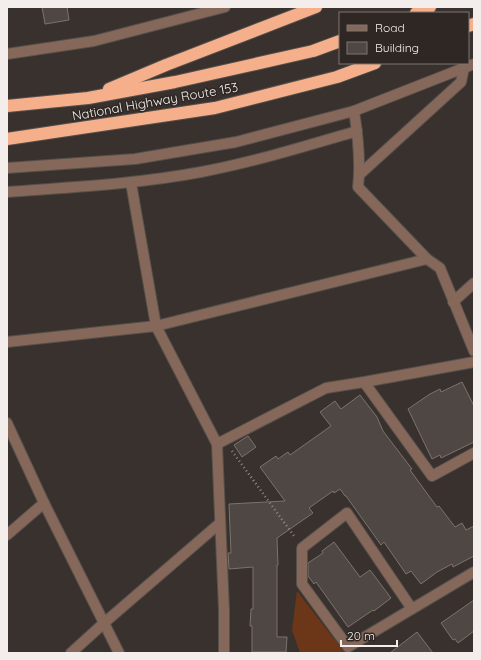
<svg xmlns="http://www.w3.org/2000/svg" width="481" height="660" font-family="Quicksand,sans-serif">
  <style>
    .green { fill: #6b3718 }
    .building { fill: #4f4743; stroke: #7c736e }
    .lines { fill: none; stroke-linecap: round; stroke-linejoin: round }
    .minor-casing { stroke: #564f4c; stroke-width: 12 }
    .highway-casing { stroke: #564f4c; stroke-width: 14 }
    .path { stroke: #918b88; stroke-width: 2.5; stroke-dasharray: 1 3; stroke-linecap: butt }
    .minor { stroke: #856859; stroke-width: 10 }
    .highway { stroke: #f5b08b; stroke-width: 12 }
    .labels { text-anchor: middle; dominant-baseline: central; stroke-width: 3; stroke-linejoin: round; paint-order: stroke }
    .street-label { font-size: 13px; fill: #f3eeec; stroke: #2e2723 }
  </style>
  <rect width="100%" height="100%" fill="#38312d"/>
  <polygon class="green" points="297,591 345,653 300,653 292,630"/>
  <g class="building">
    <polygon points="42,7 67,7 69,20 45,24"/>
    <polygon points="462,382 474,406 474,442 441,458 440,455 432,459 408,409 430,394 440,389 441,392"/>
    <polygon points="360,395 377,417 383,431 412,469 410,470 437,507 439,506 455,527 462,523 466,530 474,526 474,556 453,567 452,564 437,572 421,584 411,571 406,574 384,542 381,545 346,496 345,496 340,489 334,493 333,491 309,508 313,513 277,538 278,565 277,565 277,637 287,637 286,652 252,652 252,626 250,626 251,609 253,609 253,567 229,569 228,553 231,553 229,504 285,501 260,467 276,456 278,459 288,452 290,455 331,426 320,412 335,401 341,409"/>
    <polygon points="248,436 256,447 242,457 234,445"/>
    <polygon points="334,542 360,577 370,570 391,598 374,611 373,610 348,627 316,582 314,584 308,576 308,563 323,553 322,551"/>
    <polygon points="474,600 474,631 458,643 455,639 453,640 441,623"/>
    <polygon points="417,632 433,653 390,653"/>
  </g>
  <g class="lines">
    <defs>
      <g id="minor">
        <polyline points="7,54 94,41 225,7"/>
        <path d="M354 111C358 136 361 162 358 187L427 259 440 268 474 351"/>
        <polyline points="7,168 135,159 236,142 354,111 474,64"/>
        <polyline points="360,174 461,82 464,68"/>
        <polyline points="131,183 156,326 217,444 224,610 224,653"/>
        <path d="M7 192C72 187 137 184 201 172 254 162 306 146 357 131"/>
        <polyline points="453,302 474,283"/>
        <polyline points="7,342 156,326 427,259"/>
        <polyline points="364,382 432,476 474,453"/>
        <polyline points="7,423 44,503 104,623 71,653"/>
        <polyline points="217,444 326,388 364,382 474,362"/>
        <polyline points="7,535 44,503"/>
        <polyline points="412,609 347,513 302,548 302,584 348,647 474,572"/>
        <polyline points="119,653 104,623 220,523"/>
      </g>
      <g id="highway">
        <polyline points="416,13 430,7"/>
        <polyline points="468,26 474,24"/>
        <polyline points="109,89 166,65 316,7"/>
        <polyline points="7,106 88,98 175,82 313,51 340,41"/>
        <polyline points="7,139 215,108 337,77 375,63"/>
      </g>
    </defs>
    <use href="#minor" class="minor-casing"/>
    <use href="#highway" class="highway-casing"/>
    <polyline class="path" points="232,451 294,536"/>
    <use href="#minor" class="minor"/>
    <use href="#highway" class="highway"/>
  </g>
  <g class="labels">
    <g class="street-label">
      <text transform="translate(155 101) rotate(-10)">National Highway Route 153</text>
    </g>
  </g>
  <rect width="481" height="660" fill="none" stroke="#f3eeec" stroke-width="16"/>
  <rect x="339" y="12" width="130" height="52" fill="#2e2723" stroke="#7d7773"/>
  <rect x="347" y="25" width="20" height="6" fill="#856859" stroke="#7d7773"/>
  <text x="375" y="32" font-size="12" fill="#f3eeec">Road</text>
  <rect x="347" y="42" width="20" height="12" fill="#4f4743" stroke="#7d7773"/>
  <text x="375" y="52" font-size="12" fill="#f3eeec">Building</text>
  <path d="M341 640v6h56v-6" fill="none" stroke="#f3eeec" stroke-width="2"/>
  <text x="347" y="640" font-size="12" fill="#f3eeec" stroke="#2e2723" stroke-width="3" paint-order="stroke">20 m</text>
</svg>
